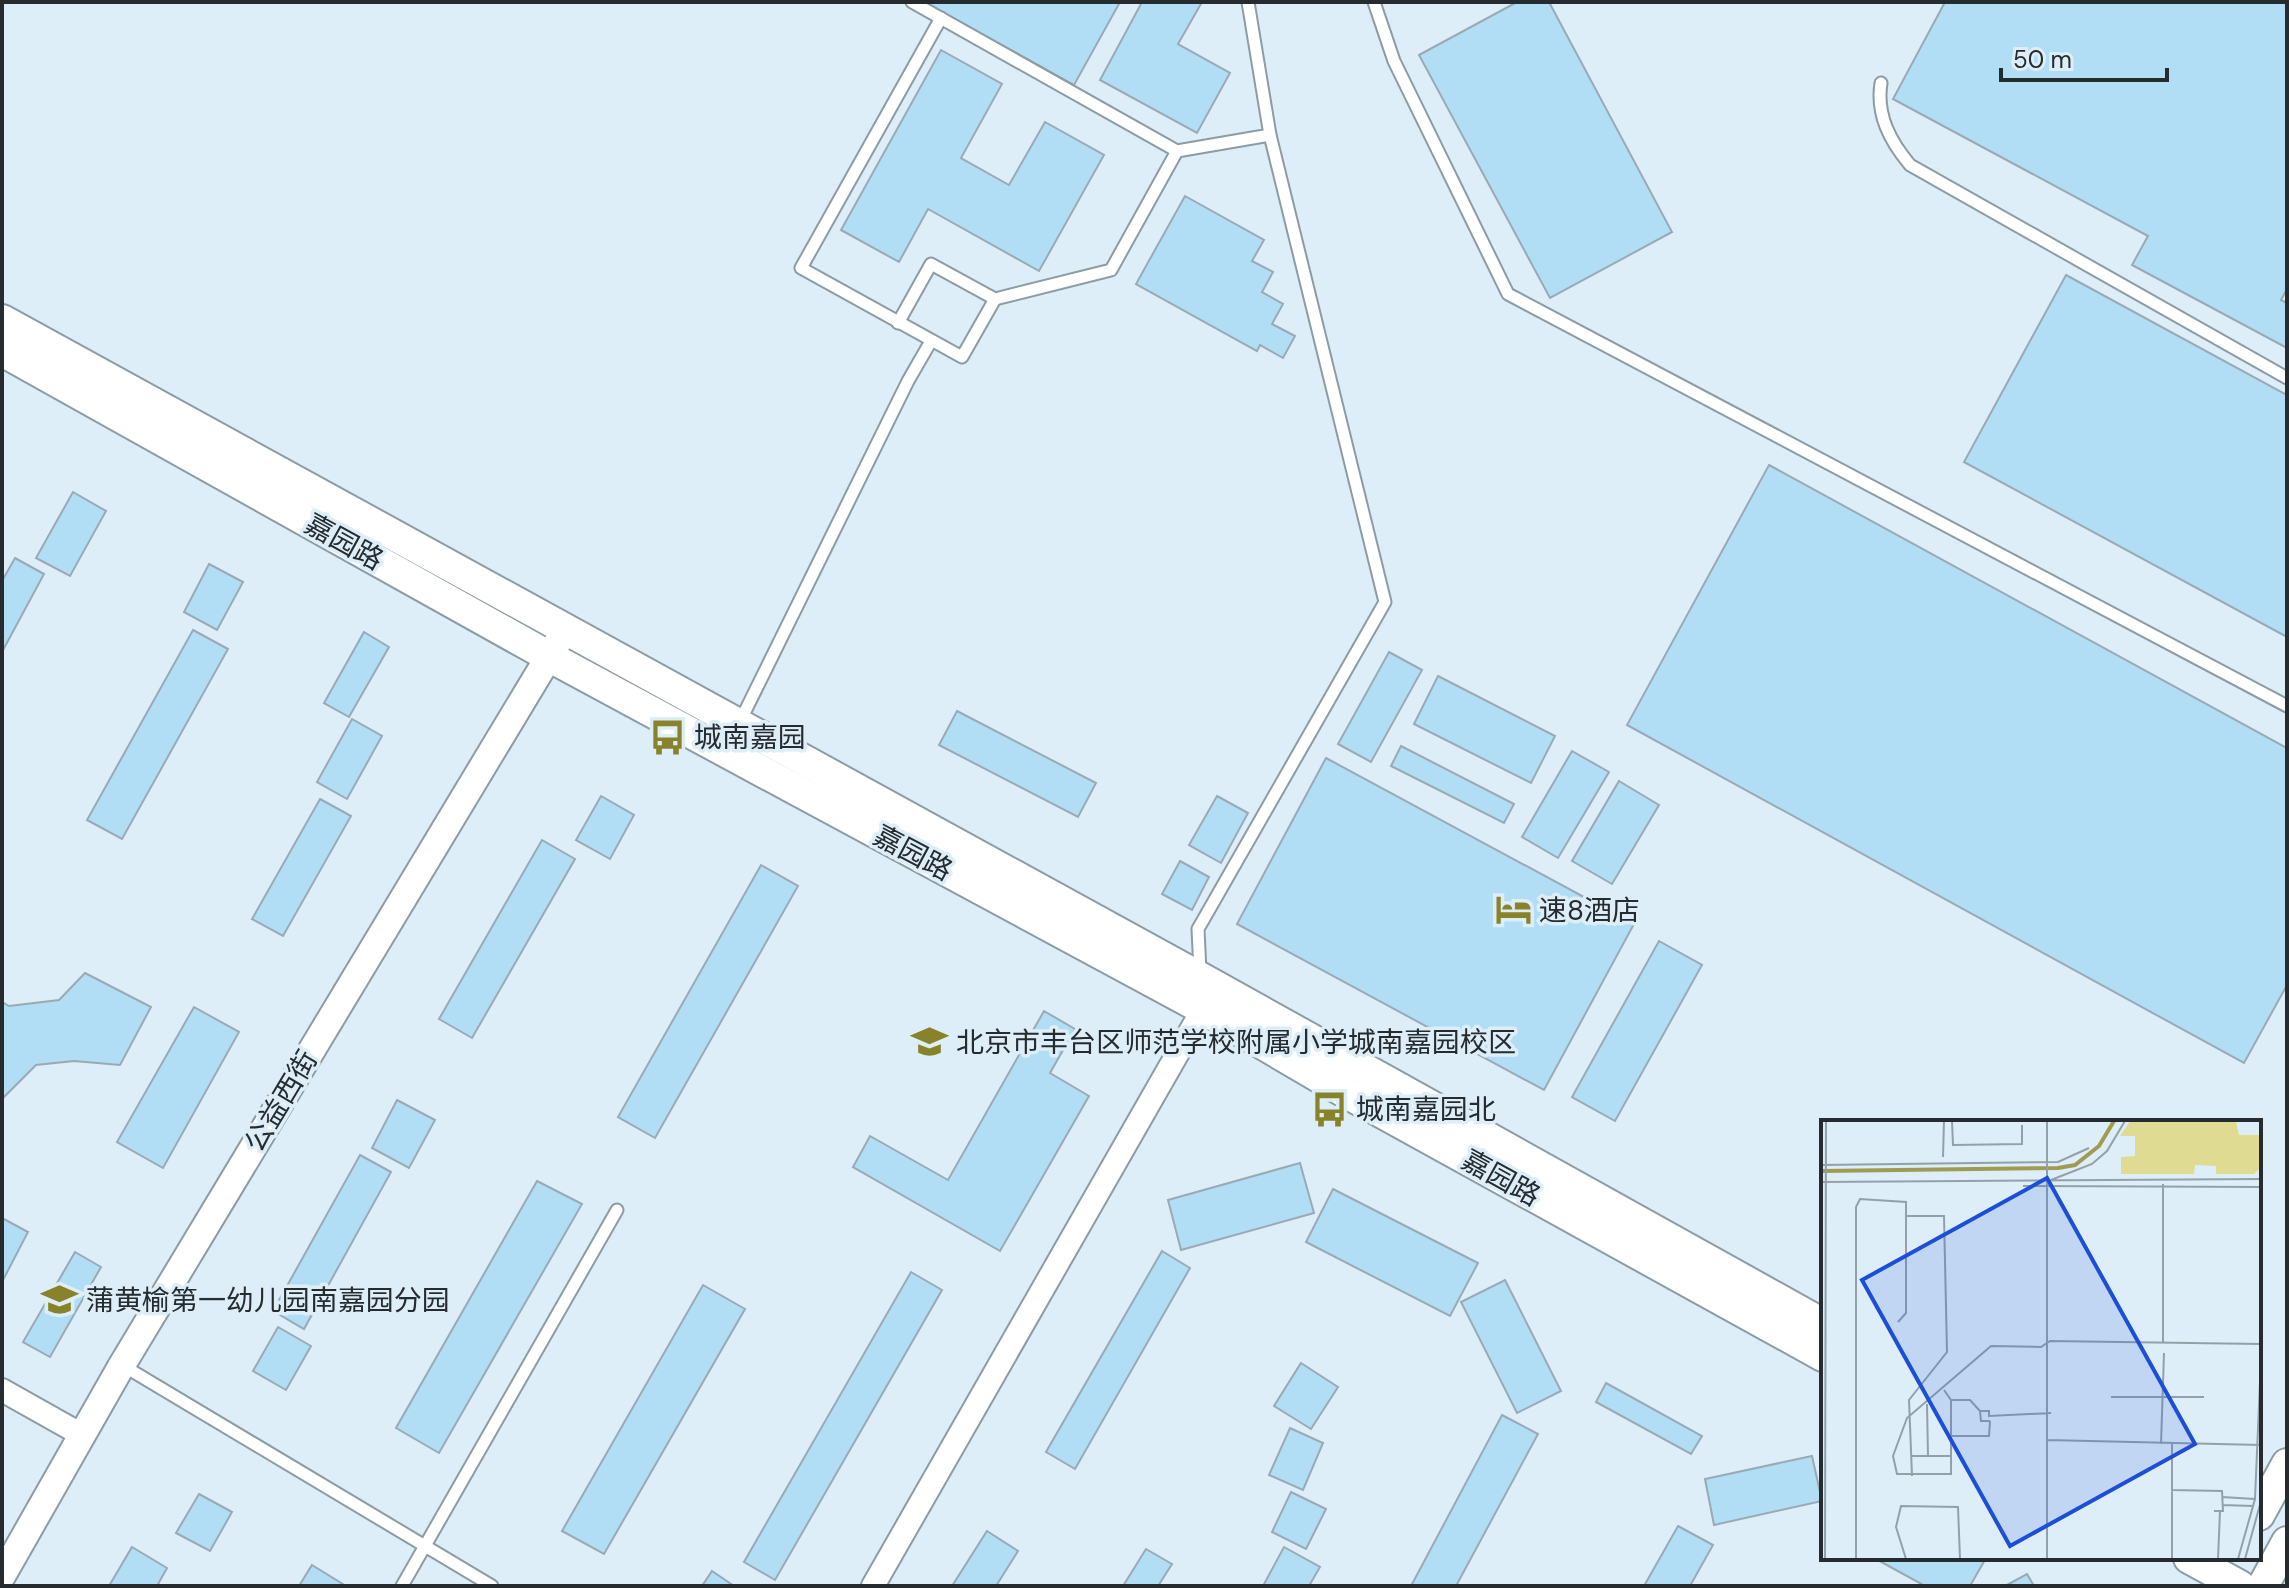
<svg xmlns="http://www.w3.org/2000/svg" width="2289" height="1588" font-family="'DM Sans','Noto Sans SC',sans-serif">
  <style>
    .building { fill: #b1ddf5; stroke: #9aaab4; stroke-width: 2 }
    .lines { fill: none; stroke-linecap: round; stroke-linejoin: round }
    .service-casing { stroke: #8b9ca5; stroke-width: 15 }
    .minor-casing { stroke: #8b9ca5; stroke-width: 26 }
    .tertiary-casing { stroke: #8b9ca5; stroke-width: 30 }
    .secondary-casing { stroke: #8b9ca5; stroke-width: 34 }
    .service { stroke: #fff; stroke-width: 11 }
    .minor { stroke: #fff; stroke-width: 22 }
    .tertiary { stroke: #fff; stroke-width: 26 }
    .secondary { stroke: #fff; stroke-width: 30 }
    .labels { text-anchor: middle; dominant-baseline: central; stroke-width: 7; stroke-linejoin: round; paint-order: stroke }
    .street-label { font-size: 28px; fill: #252b2f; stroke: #ddeef8 }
    .poi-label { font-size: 28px; fill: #252b2f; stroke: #ddeef8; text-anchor: start }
    .inset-river { fill: none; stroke: #9f9b53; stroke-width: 4 }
    .inset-road { fill: none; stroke: #93a0a8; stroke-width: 2 }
    .view { fill: #1d4ed8; fill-opacity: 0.15; stroke: #1d4ed8; stroke-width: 4 }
    .inset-edge { fill: none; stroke: #252b2f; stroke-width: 4 }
  </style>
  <rect width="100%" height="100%" fill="#ddeef8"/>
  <g class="building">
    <polygon points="924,2 1120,2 1074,85"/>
    <polygon points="1142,2 1202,2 1178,44 1230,73 1197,133 1100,80"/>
    <polygon points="1517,2 1549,2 1672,232 1550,298 1419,55"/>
    <polygon points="1945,2 2287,2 2287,289 2281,300 2287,303 2287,348 2132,265 2148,236 1893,99"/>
    <polygon points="941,50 1002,84 961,158 1009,185 1045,122 1104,155 1039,271 928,209 899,262 841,230"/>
    <polygon points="1185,196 1264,240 1252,261 1273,272 1262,292 1283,304 1272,324 1295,336 1283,358 1260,345 1257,351 1136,284"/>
    <polygon points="2066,275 2287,395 2287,637 1964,462"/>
    <polygon points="1769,465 2287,748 2287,985 2244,1063 1627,725"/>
    <polygon points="73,492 106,511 70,576 36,558"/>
    <polygon points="15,558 44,574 2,652 2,581"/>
    <polygon points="209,564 243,582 217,630 184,612"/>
    <polygon points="193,630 228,649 122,839 87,820"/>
    <polygon points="364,632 389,647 349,717 324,703"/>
    <polygon points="1389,652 1422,670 1371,762 1338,744"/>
    <polygon points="1438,676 1555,736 1531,783 1414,724"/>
    <polygon points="957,711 1096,783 1078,817 939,745"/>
    <polygon points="352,719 382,736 347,799 317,782"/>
    <polygon points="1401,746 1514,804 1504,823 1391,766"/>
    <polygon points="1572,751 1609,772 1558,858 1522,837"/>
    <polygon points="1326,758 1634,924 1544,1090 1237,924"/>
    <polygon points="1619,781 1659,805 1612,884 1572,861"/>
    <polygon points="601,796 634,815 610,859 576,840"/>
    <polygon points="1217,796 1248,813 1221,863 1189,845"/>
    <polygon points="320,799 351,816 283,936 252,919"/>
    <polygon points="542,840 575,859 472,1038 439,1019"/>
    <polygon points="1180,861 1209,877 1192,910 1162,894"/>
    <polygon points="761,865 798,886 655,1138 618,1117"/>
    <polygon points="1659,941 1702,965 1615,1121 1572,1097"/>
    <polygon points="85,973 151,1007 120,1065 74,1061 36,1065 2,1099 2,1002 9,1006 59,1000"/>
    <polygon points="194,1007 239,1032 163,1168 117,1142"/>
    <polygon points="1044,1011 1075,1029 1050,1073 1089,1096 1000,1251 853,1167 870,1136 948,1180"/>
    <polygon points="397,1100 435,1120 409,1168 372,1148"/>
    <polygon points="360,1155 391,1172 304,1329 273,1311"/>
    <polygon points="1300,1163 1314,1213 1181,1250 1168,1200"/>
    <polygon points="537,1181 582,1204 439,1453 396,1428"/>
    <polygon points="1333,1189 1478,1263 1450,1316 1306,1242"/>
    <polygon points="2,1218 28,1232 2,1282"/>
    <polygon points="1162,1251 1190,1268 1075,1469 1046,1452"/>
    <polygon points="75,1252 101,1267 50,1357 23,1342"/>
    <polygon points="911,1272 942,1290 775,1580 744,1562"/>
    <polygon points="1505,1280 1561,1391 1517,1413 1461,1302"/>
    <polygon points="703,1285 745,1309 604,1554 562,1531"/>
    <polygon points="278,1327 311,1346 286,1390 253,1371"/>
    <polygon points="1301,1363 1338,1387 1311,1429 1274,1406"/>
    <polygon points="1606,1383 1702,1436 1691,1454 1596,1402"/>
    <polygon points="1502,1415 1538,1434 1456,1586 1411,1586"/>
    <polygon points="1290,1428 1323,1443 1303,1490 1269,1475"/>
    <polygon points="1812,1456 1822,1501 1714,1525 1705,1479"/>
    <polygon points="1291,1492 1326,1509 1306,1549 1272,1532"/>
    <polygon points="199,1494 232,1512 210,1551 176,1533"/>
    <polygon points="1678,1526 1713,1545 1690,1586 1644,1586"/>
    <polygon points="987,1531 1018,1551 996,1586 952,1586"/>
    <polygon points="132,1547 167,1568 157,1586 109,1586"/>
    <polygon points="1284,1547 1320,1567 1309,1586 1263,1586"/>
    <polygon points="1146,1549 1172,1564 1158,1586 1123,1586"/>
    <polygon points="1874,1558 1986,1558 1970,1586 1925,1586"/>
    <polygon points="312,1565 346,1586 299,1586"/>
    <polygon points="712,1571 734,1586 702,1586"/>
    <polygon points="2027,1574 2034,1586 2005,1586"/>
  </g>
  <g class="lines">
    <defs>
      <g id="service">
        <polyline points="912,2 1177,151"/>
        <polyline points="1374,2 1394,61 1508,294 2287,706"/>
        <polyline points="941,18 801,268 962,357 995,299"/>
        <path d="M1881 83C1876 115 1890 141 1910 165L2287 378"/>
        <polyline points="898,323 931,264 995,299 1111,270 1177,151 1270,135"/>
        <polyline points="725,752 908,381 931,341"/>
        <polyline points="1200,972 1198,929 1385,602 1270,135 1248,2"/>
        <polyline points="122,1365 492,1586"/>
        <polyline points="402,1586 617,1210"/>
      </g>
      <g id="minor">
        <polyline points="2,1390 82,1435"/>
        <polyline points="873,1586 1203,1009"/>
      </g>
      <polyline id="tertiary" points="2,1576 122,1365 565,630"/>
      <g id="secondary">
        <polyline points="2,320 1201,978 1823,1324"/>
        <polyline points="2,351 550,657 1203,1009 1343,1091 1823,1356"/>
        <polyline points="2259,1515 2287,1464"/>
        <polyline points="2189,1558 2240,1586"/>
        <polyline points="2263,1586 2287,1542"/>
      </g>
    </defs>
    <use href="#service" class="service-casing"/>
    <use href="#minor" class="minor-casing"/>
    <use href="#tertiary" class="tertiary-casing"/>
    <use href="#secondary" class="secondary-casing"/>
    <use href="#service" class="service"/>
    <use href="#minor" class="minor"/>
    <use href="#tertiary" class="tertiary"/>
    <use href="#secondary" class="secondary"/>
  </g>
  <defs>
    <symbol id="bus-bare" viewBox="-9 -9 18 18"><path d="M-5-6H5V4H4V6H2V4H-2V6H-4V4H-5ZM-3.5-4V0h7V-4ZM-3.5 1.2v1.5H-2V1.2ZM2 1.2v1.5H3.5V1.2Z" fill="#88832b" stroke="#ddeef8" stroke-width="2.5" paint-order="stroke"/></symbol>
    <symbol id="hotel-bare" viewBox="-9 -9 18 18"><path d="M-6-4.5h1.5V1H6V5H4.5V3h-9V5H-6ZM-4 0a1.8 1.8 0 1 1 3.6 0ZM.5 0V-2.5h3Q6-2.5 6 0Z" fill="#88832b" stroke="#ddeef8" stroke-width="2.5" paint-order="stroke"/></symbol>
    <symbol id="school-bare" viewBox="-9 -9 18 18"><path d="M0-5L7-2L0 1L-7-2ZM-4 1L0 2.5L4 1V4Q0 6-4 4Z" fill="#88832b" stroke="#ddeef8" stroke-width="2.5" paint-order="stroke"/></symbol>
  </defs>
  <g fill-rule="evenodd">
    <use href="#bus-bare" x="642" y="712" width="51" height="51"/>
    <use href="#hotel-bare" x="1488" y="884" width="51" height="51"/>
    <use href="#school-bare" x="904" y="1016" width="51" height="51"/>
    <use href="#bus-bare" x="1304" y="1084" width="51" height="51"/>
    <use href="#school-bare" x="34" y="1274" width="51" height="51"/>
  </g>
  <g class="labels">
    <g class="street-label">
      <text transform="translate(344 542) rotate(29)">嘉园路</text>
      <text transform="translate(913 853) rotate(28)">嘉园路</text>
      <text transform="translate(281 1101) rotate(-59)">公益西街</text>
      <text transform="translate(1501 1178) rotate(29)">嘉园路</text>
    </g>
    <g class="poi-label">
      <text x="694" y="737">城南嘉园</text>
      <text x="1539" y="910">速8酒店</text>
      <text x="956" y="1042">北京市丰台区师范学校附属小学城南嘉园校区</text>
      <text x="1356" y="1109">城南嘉园北</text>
      <text x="86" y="1300">蒲黄榆第一幼儿园南嘉园分园</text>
    </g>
  </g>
  <g transform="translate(1821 1120)">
    <rect width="440" height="440" fill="#ddeef8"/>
    <path d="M309 1H415L418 15H440L439 48 433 54H395V46L374 45 373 54H300V37L314 36V16H299Z" fill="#dfdb93"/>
    <path class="inset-river" d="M0 51 237 48 254 45 278 26 293 1"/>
    <path class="inset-road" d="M131 1 132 25 201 24V5M226 1V439M122 37 123 1M0 45 237 42 268 28M230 60 271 44 286 31 304 1M0 62 440 59M202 66 440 67M85 96H123L126 232 88 280 91 356M342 223V64M123 270 130 280H149L159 291 160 301H169M290 277H383M130 280V354H76L72 336 86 298 170 226 220 227 229 221 440 224M106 284 107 336M159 291H168V296L230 293M130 316H168L169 301M226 320 440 325M340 324 343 233M351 324V439M91 336H130M350 370 401 371 402 391H393M401 377 434 379M401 385 432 386M4 439 5 1M35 439V87L39 79 85 82V193L77 202M85 439 75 407 80 386 137 387 139 439M397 439 399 391M417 439 434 379 440 238M424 439 440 381"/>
    <path class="view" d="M226 58 374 324 189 426 41 160Z"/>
    <rect width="440" height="440" class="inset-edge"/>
  </g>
  <rect width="2289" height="1588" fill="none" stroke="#252b2f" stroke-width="8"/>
  <path d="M2001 68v12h166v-12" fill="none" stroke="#252b2f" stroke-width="4"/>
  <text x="2013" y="68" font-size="24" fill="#252b2f" stroke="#ddeef8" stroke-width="6" paint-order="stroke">50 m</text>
</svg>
